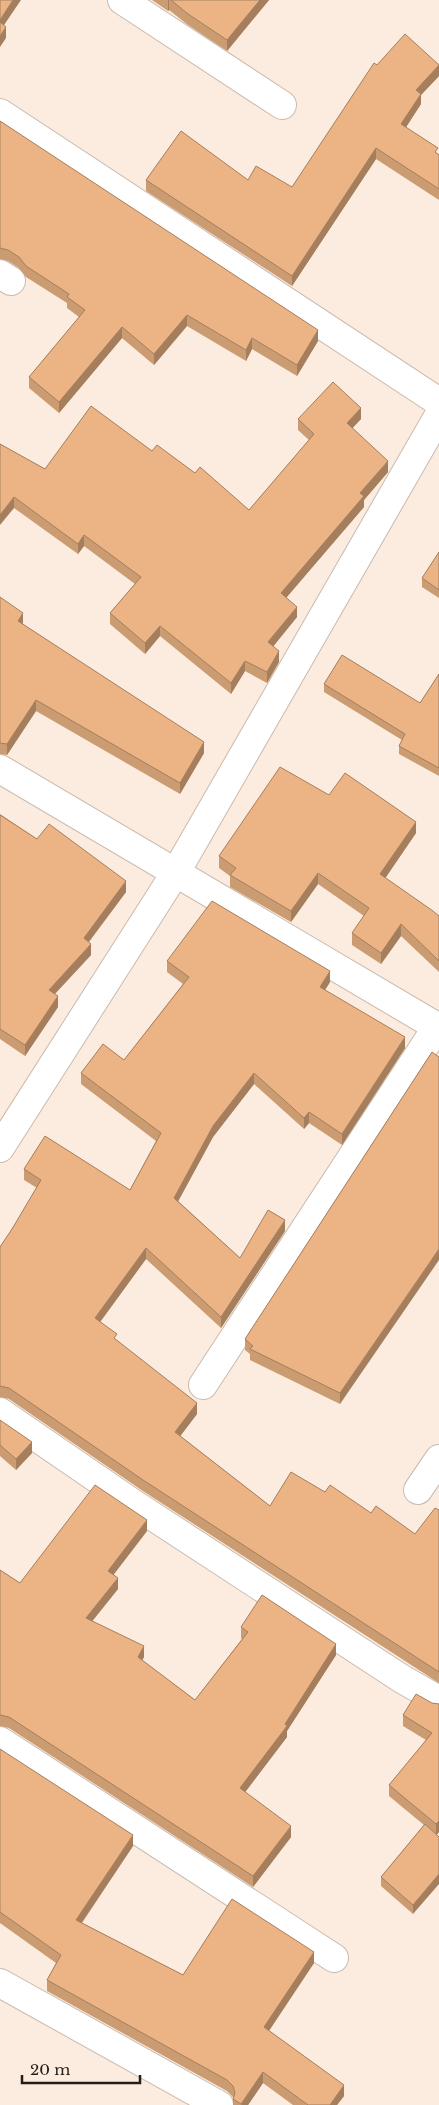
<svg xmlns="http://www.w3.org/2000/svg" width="439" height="2105" font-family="'Libre Baskerville',serif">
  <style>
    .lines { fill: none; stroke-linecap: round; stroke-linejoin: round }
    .minor-casing { stroke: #c9baae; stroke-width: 30 }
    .minor { stroke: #fff; stroke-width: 28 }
    .wall { fill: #cb9b72 }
    .shaded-wall { fill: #a57e5d }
    .building { fill: #ecb485; stroke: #a57e5d }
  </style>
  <rect width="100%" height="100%" fill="#fbecdf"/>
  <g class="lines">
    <defs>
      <g id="minor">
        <polyline points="122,0 282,105"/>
        <polyline points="0,113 439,402"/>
        <polyline points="0,274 11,281"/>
        <polyline points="0,769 439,1028"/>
        <polyline points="0,1148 176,872 439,415"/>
        <polyline points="203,1385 437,1027"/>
        <polyline points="0,1412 134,1504 402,1679 439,1700"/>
        <polyline points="418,1490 439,1459"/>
        <polyline points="0,1741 334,1958"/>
        <polyline points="0,1983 219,2105"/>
      </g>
    </defs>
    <use href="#minor" class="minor-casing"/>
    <use href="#minor" class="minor"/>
  </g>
  <g class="wall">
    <polygon points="152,0 269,0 227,51 188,25 169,10 168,11"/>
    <polygon points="377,65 439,76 421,95 421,104 406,127 439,155 439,200 376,159 292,286 146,191 146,180 248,180 292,187"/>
    <polygon points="0,121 318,341 297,376 252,349 246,361 187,326 154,365 122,338 59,413 29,388 29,377 79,317 67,308 67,303 26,277 19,268 8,261 0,259"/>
    <polygon points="298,419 361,419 352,428 388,472 364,500 364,507 286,597 297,617 273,646 279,662 267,683 245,671 231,694 160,636 145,654 110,624 110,613 135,584 84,546 78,554 14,508 0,444 45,469 152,451 195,473 249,510 309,440 298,430"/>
    <polygon points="439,552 439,598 422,587 422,578"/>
    <polygon points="0,597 23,623 23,624 204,753 180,794 36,711 7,755 0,754"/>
    <polygon points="439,674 439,776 399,754 399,746 402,740 324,692 324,684 420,703"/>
    <polygon points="329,795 416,833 385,878 439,916 439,972 401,936 381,964 352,945 352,933 364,916 318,884 291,922 230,887 230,876 219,868 219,856"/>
    <polygon points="0,814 37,839 126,892 89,942 91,955 55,994 58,1007 25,1056 0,1039"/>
    <polygon points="167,961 330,982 325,990 405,1048 342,1145 309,1123 304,1129 254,1084 213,1137 178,1201 240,1258 285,1231 221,1328 146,1259 100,1322 117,1341 197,1414 180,1436 270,1506 325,1492 415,1534 439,1510 439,1683 143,1491 9,1399 0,1397 0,1247 12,1229 37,1188 24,1180 24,1169 130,1190 156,1141 81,1084 81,1073 124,1060 183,984 167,972"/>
    <polygon points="432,1052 340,1404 250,1360 250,1354 245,1350 245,1339"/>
    <polygon points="0,1420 32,1453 16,1470 0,1456"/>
    <polygon points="147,1531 113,1575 118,1589 92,1621 144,1657 142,1660 195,1700 242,1639 241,1638 241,1627 336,1655 287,1731 287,1737 245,1792 291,1837 253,1887 9,1728 0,1726 0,1570 20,1583"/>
    <polygon points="432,1703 439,1704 439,1832 437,1835 413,1914 381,1886 381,1877 424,1825 389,1796 389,1785 426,1740 403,1726 403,1715"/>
    <polygon points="0,1749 133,1846 82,1923 183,1975 314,1963 269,2031 344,2096 337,2105 293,2105 263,2083 248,2105 233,2105 233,2097 227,2091 47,1991 47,1980 56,1963 0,1923"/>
  </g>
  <g class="shaded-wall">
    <polygon points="13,0 21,0 0,31 0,20"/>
    <polygon points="168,0 169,0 169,10 168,11"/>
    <polygon points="260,0 269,0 227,51 227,40"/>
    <polygon points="6,27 6,38 0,47 0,36"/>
    <polygon points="439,65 439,76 421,95 421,104 401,135 401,124 416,90"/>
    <polygon points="376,148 376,159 292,286 292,276"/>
    <polygon points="187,315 187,326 154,365 154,354"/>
    <polygon points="122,327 122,338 59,413 59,402"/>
    <polygon points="318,330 318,341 297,376 297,365"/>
    <polygon points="252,338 252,349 246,361 246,350"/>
    <polygon points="361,408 361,419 347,434 347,423"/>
    <polygon points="388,461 388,472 364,500 364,507 281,604 281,593 360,493"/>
    <polygon points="14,497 14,508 0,525 0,515"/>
    <polygon points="84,535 84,546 78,554 78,544"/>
    <polygon points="297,607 297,617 268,653 268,642"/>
    <polygon points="23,613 23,623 18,632 18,621"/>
    <polygon points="160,626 160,636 145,654 145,643"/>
    <polygon points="279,651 279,662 267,683 267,672"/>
    <polygon points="245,661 245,671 231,694 231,683"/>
    <polygon points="36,700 36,711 7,755 7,744"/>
    <polygon points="204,742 204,753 180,794 180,783"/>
    <polygon points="416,822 416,833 380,886 380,874"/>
    <polygon points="318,873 318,884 291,922 291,911"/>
    <polygon points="126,881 126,892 84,948 84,938"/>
    <polygon points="401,924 401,936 381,964 381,953"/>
    <polygon points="91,944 91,955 49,1000 49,990"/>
    <polygon points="330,971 330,982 320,998 320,987"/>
    <polygon points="58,996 58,1007 25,1056 25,1045"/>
    <polygon points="405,1037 405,1048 342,1145 342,1134"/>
    <polygon points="254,1073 254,1084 213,1137 174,1209 174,1198 213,1126"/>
    <polygon points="309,1112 309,1123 304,1129 304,1118"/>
    <polygon points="285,1220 285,1231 221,1328 221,1317"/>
    <polygon points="146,1248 146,1259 95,1329 95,1318"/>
    <polygon points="439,1249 439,1260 340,1404 340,1393"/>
    <polygon points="197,1403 197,1414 175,1443 175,1432"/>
    <polygon points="32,1442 32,1453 16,1470 16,1459"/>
    <polygon points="147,1520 147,1531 108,1582 108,1571"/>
    <polygon points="118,1578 118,1589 86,1629 86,1618"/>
    <polygon points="336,1644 336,1655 287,1731 287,1737 240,1799 240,1788 285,1724"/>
    <polygon points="144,1646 144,1657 138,1668 138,1657"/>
    <polygon points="439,1821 439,1832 436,1835 436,1824"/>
    <polygon points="291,1826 291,1837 253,1887 253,1876"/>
    <polygon points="133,1835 133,1846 76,1931 76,1920"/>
    <polygon points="439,1874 439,1884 413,1914 413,1905"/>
    <polygon points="314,1952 314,1963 264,2038 264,2027"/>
    <polygon points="263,2072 263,2083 248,2105 241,2105"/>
    <polygon points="344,2085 344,2096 337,2105 330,2105"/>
  </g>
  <g class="building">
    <polygon points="0,0 13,0 0,20"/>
    <polygon points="171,0 260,0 227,40 188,14"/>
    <polygon points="0,22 6,27 0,36"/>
    <polygon points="405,34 439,65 416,90 421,94 401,124 438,148 435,152 439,155 439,189 376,148 292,276 146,180 181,131 248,180 256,166 292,187 374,63 377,65"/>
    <polygon points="0,121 318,330 297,365 252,338 246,350 187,315 154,354 122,327 59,402 29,377 85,310 67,297 69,294 26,266 19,257 8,250 0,248"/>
    <polygon points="333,382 361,408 347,423 388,461 360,493 364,496 281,593 297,607 268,642 279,651 267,672 245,661 231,683 160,626 145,643 110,613 141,577 84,535 78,544 14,497 0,515 0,444 45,469 91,406 152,451 157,445 195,473 200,467 249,510 314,434 298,419"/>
    <polygon points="439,552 439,590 422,578"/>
    <polygon points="0,597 23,613 18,621 204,742 180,783 36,700 7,744 0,743"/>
    <polygon points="342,655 420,703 439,674 439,768 399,746 405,734 324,684"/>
    <polygon points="280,767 329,795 345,773 416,822 380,874 433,911 439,916 439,961 401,924 381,953 352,933 369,908 318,873 291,911 230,875 236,868 219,856"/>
    <polygon points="0,815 37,839 49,824 126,881 84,938 91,944 49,990 58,996 25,1045 0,1029"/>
    <polygon points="212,901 330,971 320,987 405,1037 342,1134 309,1112 304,1118 254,1073 213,1126 174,1198 240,1258 268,1210 285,1220 221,1317 146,1248 95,1318 117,1334 114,1338 197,1403 175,1432 270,1506 291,1472 325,1492 330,1485 371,1513 376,1506 415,1534 435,1508 439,1510 439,1672 143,1480 9,1388 0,1386 0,1247 12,1229 41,1180 24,1169 45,1136 130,1190 161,1133 81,1073 103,1044 124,1060 189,977 167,961"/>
    <polygon points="432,1052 439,1057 439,1249 340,1393 250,1349 253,1346 245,1339"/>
    <polygon points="0,1420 32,1442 16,1459 0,1445"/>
    <polygon points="95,1485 147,1520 108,1571 118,1578 86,1618 144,1646 138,1657 195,1700 248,1632 241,1627 262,1595 336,1644 285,1724 287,1726 240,1788 291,1826 253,1876 9,1717 0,1715 0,1570 20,1583"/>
    <polygon points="416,1694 432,1703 439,1704 439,1821 436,1824 389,1785 432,1733 403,1715"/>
    <polygon points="0,1749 133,1835 76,1920 183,1975 232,1899 314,1952 264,2027 344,2085 330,2105 308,2105 263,2072 241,2104 233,2099 235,2093 233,2086 227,2080 47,1980 61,1955 0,1912"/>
    <polygon points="425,1824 439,1837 439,1874 413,1905 381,1877"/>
  </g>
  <path d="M22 2075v8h118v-8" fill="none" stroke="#241e1a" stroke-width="2.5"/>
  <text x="30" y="2075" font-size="15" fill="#241e1a" stroke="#fbecdf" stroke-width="4" paint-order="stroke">20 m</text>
</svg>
